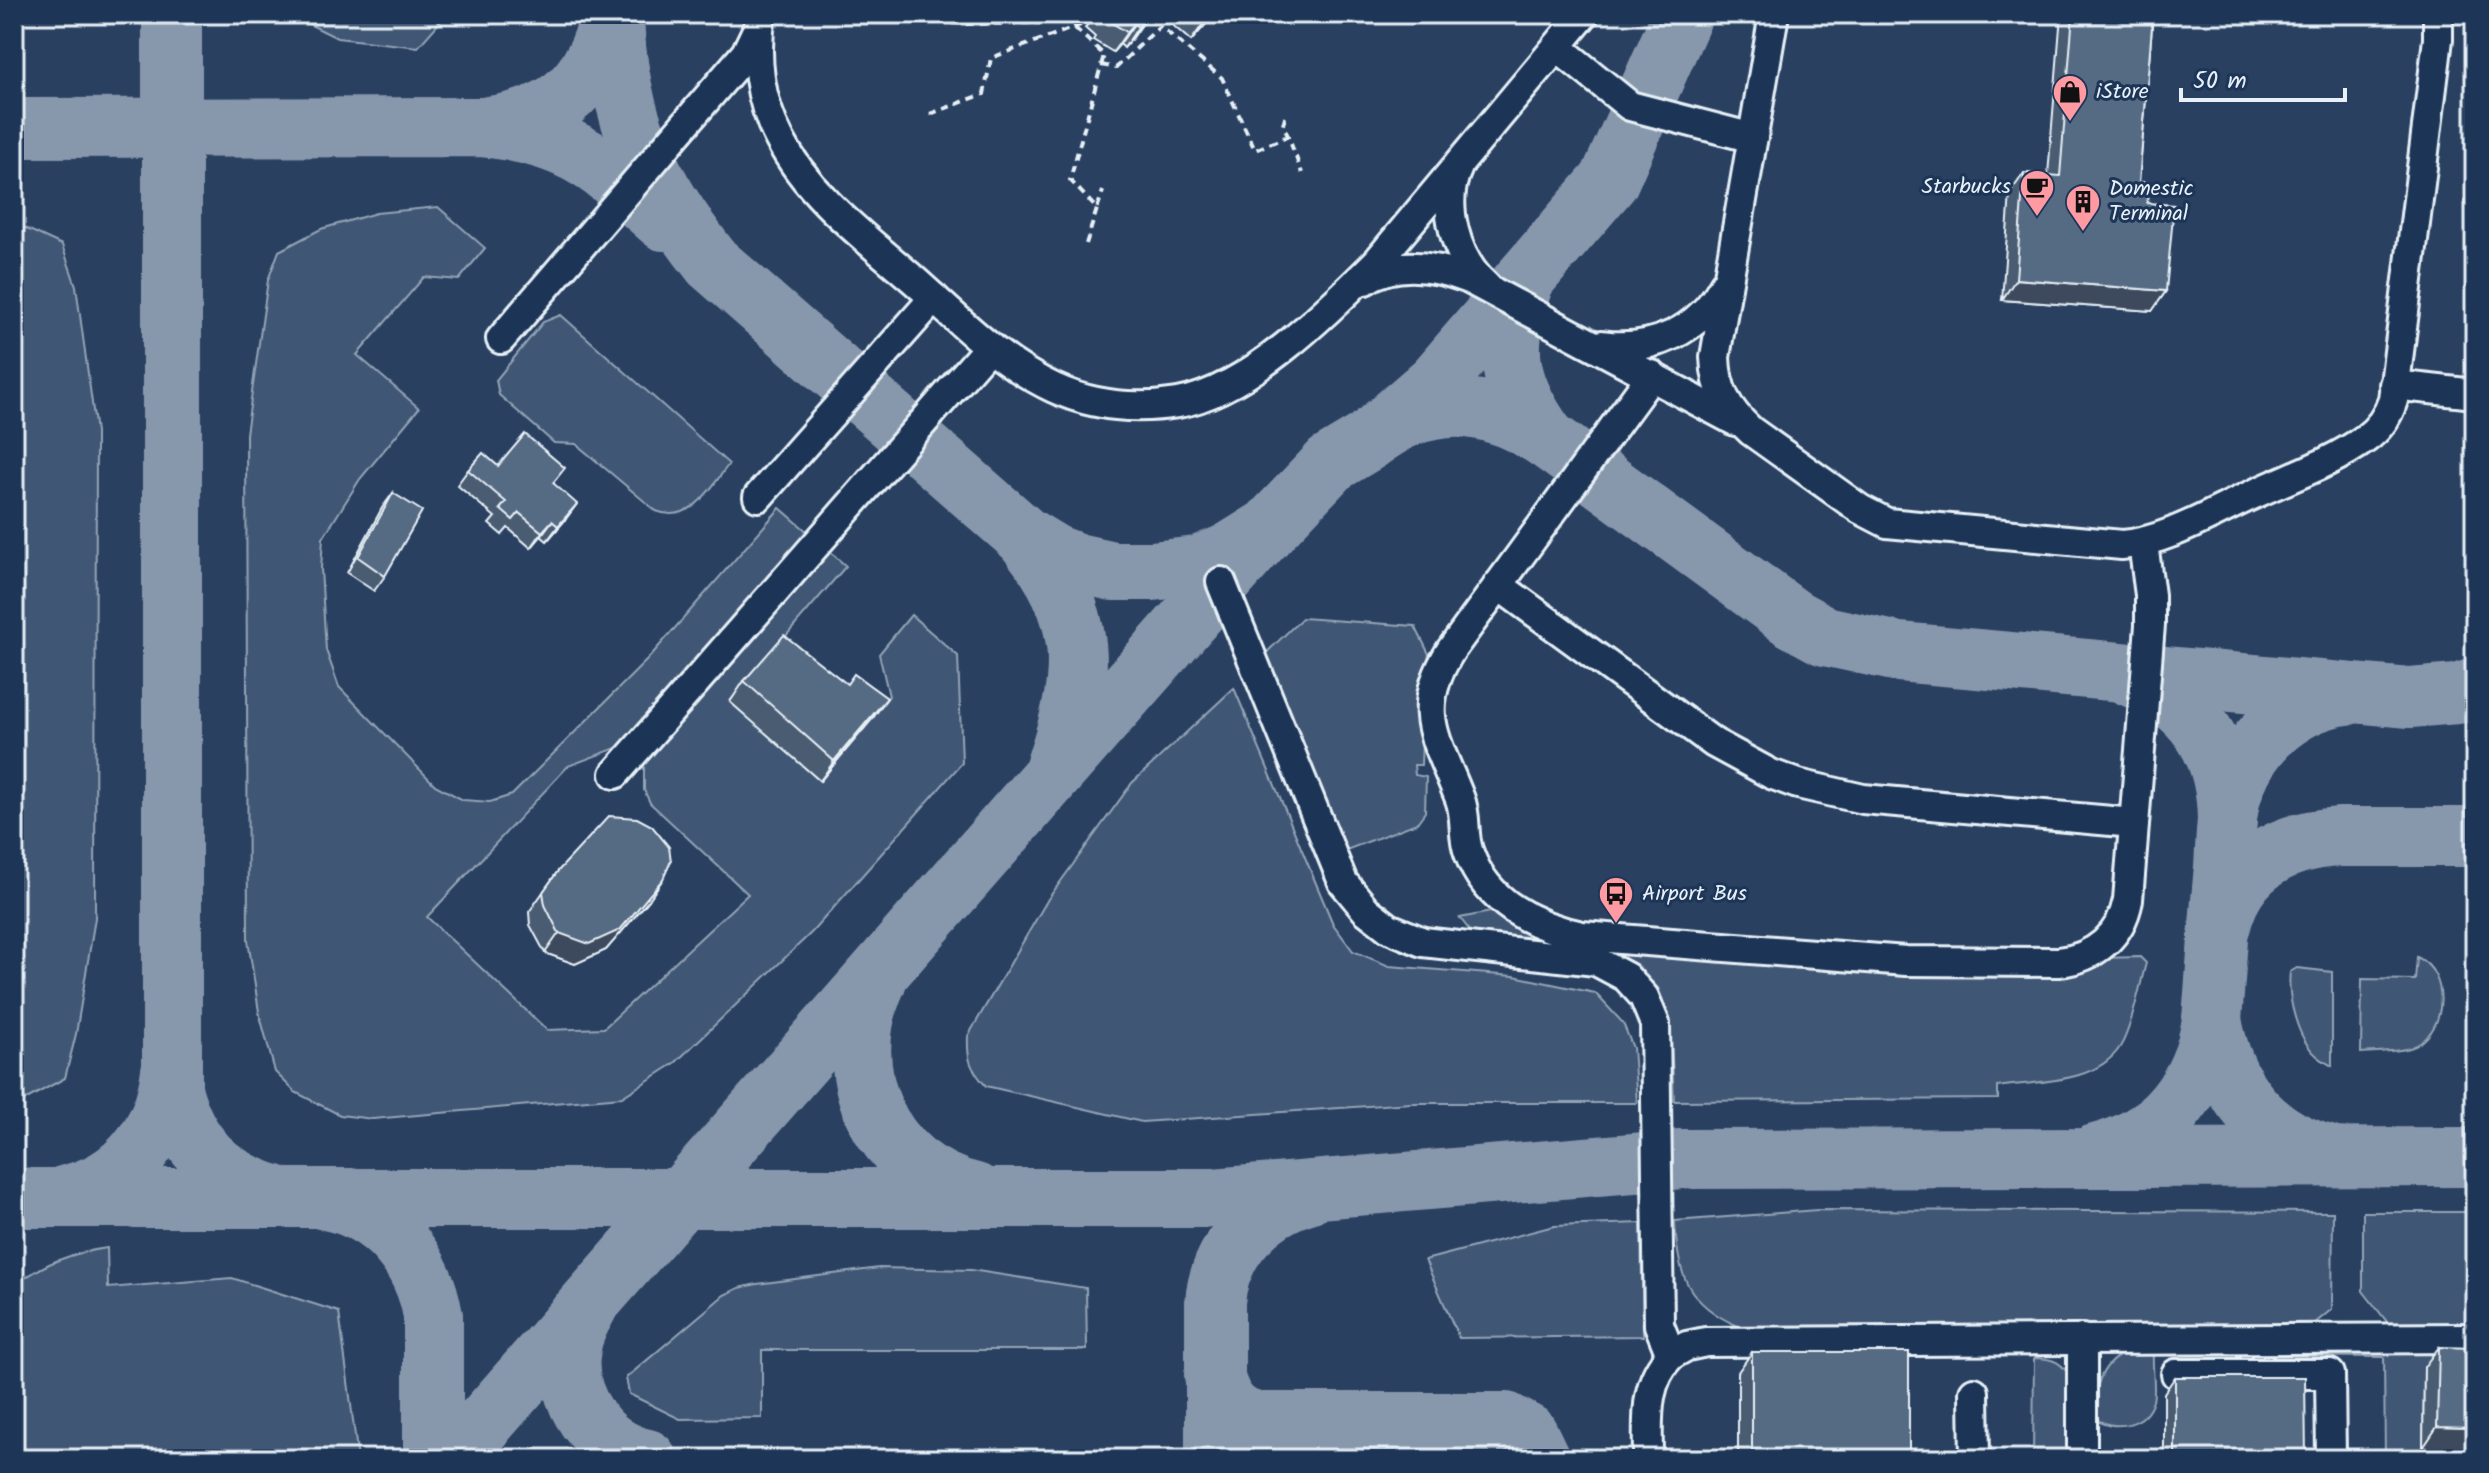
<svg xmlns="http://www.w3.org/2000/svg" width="2489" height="1473" font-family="Kalam,sans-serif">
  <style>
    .grass { fill: #415774; stroke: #94a4b6; stroke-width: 2 }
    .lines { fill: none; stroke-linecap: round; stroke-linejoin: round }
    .taxiway { stroke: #8898ac; stroke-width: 60 }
    .minor-casing { stroke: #e8f1f8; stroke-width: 34 }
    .path { stroke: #e8f1f8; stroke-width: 4; stroke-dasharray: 8 6; stroke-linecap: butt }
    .minor { stroke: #1d3557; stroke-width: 28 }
    .wall { fill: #495b71; stroke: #e8f1f8; stroke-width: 2 }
    .shaded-wall { fill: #3c4a5c; stroke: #e8f1f8; stroke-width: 2 }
    .building { fill: #556a83; stroke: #e8f1f8; stroke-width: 2 }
    .labels { text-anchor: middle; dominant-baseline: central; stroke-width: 6; stroke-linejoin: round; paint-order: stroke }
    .poi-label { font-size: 22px; fill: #e8f1f8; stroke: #1d3557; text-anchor: start }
  </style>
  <rect width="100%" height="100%" fill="#294061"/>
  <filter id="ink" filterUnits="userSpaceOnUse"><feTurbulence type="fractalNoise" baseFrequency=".0125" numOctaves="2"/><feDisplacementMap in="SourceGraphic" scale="16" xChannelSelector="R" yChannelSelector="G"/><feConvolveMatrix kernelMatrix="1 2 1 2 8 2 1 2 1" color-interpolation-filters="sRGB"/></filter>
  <g filter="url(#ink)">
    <g class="grass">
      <polygon points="289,14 447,14 418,47 337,38"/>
      <polygon points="438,207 485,248 459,280 424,277 357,355 419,408 360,479 323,538 321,569 326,650 339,687 435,785 463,800 490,802 512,795 647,660 780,508 809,533 622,746 568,766 427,917 547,1030 604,1028 748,894 650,803 644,790 644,762 828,550 846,566 730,701 820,781 889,696 879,654 911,615 958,656 962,763 812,932 675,1063 622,1097 373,1119 340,1115 295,1092 275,1072 259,1012 248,940 246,434 268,280 279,251 321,229 376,213"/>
      <polygon points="14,223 62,245 76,286 96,432 95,918 76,1034 65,1078 14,1106"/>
      <path d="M561 315 729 464C711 487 692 525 656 511L576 444 554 443 499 395 496 380 543 322Z"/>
      <polygon points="1302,618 1415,626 1429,654 1425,673 1421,765 1414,765 1415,775 1426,777 1425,812 1417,823 1341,852 1260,659"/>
      <path d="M1234 688 1333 924 1353 951 1389 966 1514 976 1595 993 1623 1023 1633 1048 1637 1103H1411L1142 1122 986 1086C970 1068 967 1060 968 1036L1048 899 1132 783Z"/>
      <path d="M1501 910 1534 930 2102 958 2140 957 2146 963C2140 985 2131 1030 2120 1047 2096 1084 2037 1081 1998 1087V1099L1674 1101 1670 1019 1658 988 1634 966 1474 936 1460 918Z"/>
      <path d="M2417 957C2450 973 2447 1028 2417 1045 2402 1053 2378 1051 2361 1053L2362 979 2415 980Z"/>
      <path d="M2297 968 2332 972V1066C2327 1063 2320 1059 2316 1055 2297 1038 2287 997 2290 972Z"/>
      <path d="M1817 1210 2333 1212 2332 1309 2314 1324 1738 1326C1687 1304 1677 1274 1675 1221Z"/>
      <polygon points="2363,1212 2475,1212 2475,1323 2388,1323 2363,1291"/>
      <polygon points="1641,1223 1643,1336 1459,1338 1425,1260 1554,1226"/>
      <path d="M107 1248 108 1288 232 1278 339 1312 358 1459H14V1286C43 1263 71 1253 107 1248Z"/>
      <polygon points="879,1268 971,1270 1086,1288 1087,1350 762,1350 762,1418 680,1419 629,1394 626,1378 724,1295 739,1288 757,1284"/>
      <path d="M2475 1352 2424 1368 2423 1447 2475 1449V1459H2385L2384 1357 2153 1355C2152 1369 2156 1387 2153 1401 2146 1425 2119 1430 2099 1421L2097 1417C2093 1392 2099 1364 2125 1353Z"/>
      <path d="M2034 1358C2053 1358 2064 1362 2071 1381V1459H2033Z"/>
    </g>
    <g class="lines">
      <g class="taxiway">
        <path d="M172 14V1089C186 1146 219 1179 275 1195"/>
        <path d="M614 14C617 118 649 183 712 263L1025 537C1089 614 1087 673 1056 764"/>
        <path d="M488 126C560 118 593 83 611 14"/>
        <path d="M14 128 480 127C572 136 598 163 664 221"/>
        <path d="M1524 281C1502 347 1506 383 1547 439"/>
        <path d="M1368 441C1381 432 1396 421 1411 416 1462 398 1504 411 1547 439L1792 618 1825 636 1899 652 2410 698 2457 694 2475 688"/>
        <polyline points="1025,537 1053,554 1077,563 1113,571 1152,571 1197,566 1229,553 1269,528 1330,464 1368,441 1436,382 1609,181 1683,14"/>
        <path d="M2129 676C2196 702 2226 750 2227 820"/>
        <path d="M2221 925C2235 865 2283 840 2340 837H2475"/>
        <path d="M877 980C836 1070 877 1169 975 1193"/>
        <path d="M2212 1020C2216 969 2219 918 2224 867 2226 839 2225 808 2236 782 2254 736 2298 700 2347 695"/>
        <path d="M2095 1154C2162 1139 2202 1086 2212 1020 2224 1088 2260 1136 2328 1155"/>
        <path d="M66 1195C128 1182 164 1132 171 1071"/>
        <polyline points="14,1198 1213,1198 1681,1159 2475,1157"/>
        <path d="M325 1200C384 1210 424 1260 433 1316V1459"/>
        <path d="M587 1308C580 1320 573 1333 571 1348 562 1398 598 1449 647 1459"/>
        <path d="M1214 1375C1221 1400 1230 1416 1257 1422H1506L1528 1434 1540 1459"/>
        <polyline points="459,1459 485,1422 1269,528"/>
        <path d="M1215 1459V1302C1219 1251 1258 1208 1308 1194"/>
      </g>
      <defs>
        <g id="minor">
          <path d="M761 14C754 56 759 100 779 138 809 197 866 238 915 281 959 320 1000 363 1054 388 1093 406 1135 410 1178 403 1248 391 1328 311 1377 262L1584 14"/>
          <path d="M1774 14 1715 357C1716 390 1727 409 1751 431L1860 509 1887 523 2122 545C2165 542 2214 512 2254 494 2290 477 2332 463 2365 439 2379 429 2388 416 2393 400L2438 39V14"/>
          <polyline points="1557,47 1630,106 1753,138"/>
          <path d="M1458 167C1440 204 1456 260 1486 286"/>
          <path d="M1365 280C1396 259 1434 266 1467 278L1735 421"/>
          <polyline points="501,339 746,53 757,30"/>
          <path d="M1602 345C1653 352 1699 331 1724 285"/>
          <path d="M1652 375 1451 650C1412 712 1437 739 1460 799 1467 817 1462 836 1469 853 1486 902 1535 927 1582 936L1906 961 2059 962C2095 958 2121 936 2128 900L2150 625V595L2143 543"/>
          <polyline points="2394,385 2475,394"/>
          <polyline points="758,497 934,298"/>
          <path d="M1221 582 1343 882 1366 910 1389 928 1423 942 1596 961 1626 977 1644 997 1655 1024 1659 1325 1671 1355C1643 1384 1648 1421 1648 1459"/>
          <polyline points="1498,585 1714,743 1771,774 1798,784 1863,799 2134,823"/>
          <polyline points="615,774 989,347"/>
          <polyline points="2082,1339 2082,1459"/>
          <polyline points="1671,1355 1687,1346 1706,1342 2475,1338"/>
          <polyline points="2176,1374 2330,1374 2331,1459"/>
          <polyline points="1974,1392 1975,1459"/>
        </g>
      </defs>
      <use href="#minor" class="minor-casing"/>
      <g class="path">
        <polyline points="868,17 965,24 1085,22"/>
        <polyline points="1075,28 1104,55 1070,180 1097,209 1103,191"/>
        <polyline points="1101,65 1116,68 1160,26 1222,78 1255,150 1288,136 1302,173"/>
        <polyline points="930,114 984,94 991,58 1086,23 1086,14"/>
        <polyline points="1285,117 1283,125 1288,136"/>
        <polyline points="1086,244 1097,209"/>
      </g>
      <use href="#minor" class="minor"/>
    </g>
    <g class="wall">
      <polygon points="1088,14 1147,14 1134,36 1124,48 1120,44 1113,52 1093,40 1095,37 1085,28 1090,21 1086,17"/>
      <polygon points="1160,14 1215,14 1191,41"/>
      <polygon points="2061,14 2153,14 2139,182 2147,203 2166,291 2152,311 2002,300 2010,193 2024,173 2048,175"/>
      <polygon points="498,466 554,484 566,519 547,541 541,536 531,548 508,528 502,535 489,524 495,517 457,485 468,470"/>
      <polygon points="393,493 385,576 374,591 347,573 382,508"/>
      <polygon points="744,681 873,718 820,781 730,702"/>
      <polygon points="558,871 649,900 606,950 575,964 545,953 530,925 529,912"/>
      <polygon points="2439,1347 2475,1449 2423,1448 2424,1367"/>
      <polygon points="1752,1352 1909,1459 1738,1459 1738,1372"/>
      <polygon points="2175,1377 2306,1459 2164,1459 2164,1393"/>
    </g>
    <g class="shaded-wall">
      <polygon points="1211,14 1215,14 1191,41 1205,21"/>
      <polygon points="1149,15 1134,36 1124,48 1138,27"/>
      <polygon points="1134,24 1120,44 1113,52 1127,32"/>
      <polygon points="2016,279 2166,291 2152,311 2002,300"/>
      <polygon points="577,504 566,519 547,541 558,526"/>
      <polygon points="552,521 541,536 531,548 542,532"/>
      <polygon points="887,698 873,718 820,781 834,761"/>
      <polygon points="663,879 649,900 606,950 575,964 545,953 559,933"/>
      <polygon points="2437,1427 2475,1428 2475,1449 2423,1448"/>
    </g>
    <g class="building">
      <polygon points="1106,14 1147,14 1149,15 1138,27 1134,24 1127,32 1107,20 1110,17"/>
      <polygon points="1197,14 1211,14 1205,21"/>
      <polygon points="2073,14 2153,14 2139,182 2149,182 2147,203 2174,205 2166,291 2016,279 2024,173 2060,176"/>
      <polygon points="525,434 565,468 553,483 577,504 558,526 552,521 542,532 519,513 513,520 500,509 506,502 468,470 483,453 498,466"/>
      <polygon points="393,493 422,511 385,576 358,557"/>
      <polygon points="784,635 847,684 854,674 887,698 834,761 744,681"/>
      <polygon points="609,816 637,818 652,826 669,847 671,861 663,879 620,930 589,944 559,933 545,905 543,892 558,871"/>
      <polygon points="2439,1347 2475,1348 2475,1428 2437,1427"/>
      <rect x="1752" y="1352" width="157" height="107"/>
      <polygon points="2175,1377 2305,1377 2306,1459 2175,1459"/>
    </g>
  </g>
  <defs>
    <symbol id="shop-pin" viewBox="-11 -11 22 30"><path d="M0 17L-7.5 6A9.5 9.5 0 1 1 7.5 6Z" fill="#ff9aa2" stroke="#1d3557"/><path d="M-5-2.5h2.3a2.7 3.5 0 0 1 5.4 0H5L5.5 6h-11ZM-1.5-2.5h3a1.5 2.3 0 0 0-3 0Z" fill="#111"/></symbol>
    <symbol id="cafe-pin" viewBox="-11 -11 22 30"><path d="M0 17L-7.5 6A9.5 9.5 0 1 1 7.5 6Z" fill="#ff9aa2" stroke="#1d3557"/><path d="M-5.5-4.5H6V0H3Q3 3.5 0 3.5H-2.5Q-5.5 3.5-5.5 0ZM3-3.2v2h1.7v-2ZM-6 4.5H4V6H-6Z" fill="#111"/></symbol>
    <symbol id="building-pin" viewBox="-11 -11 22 30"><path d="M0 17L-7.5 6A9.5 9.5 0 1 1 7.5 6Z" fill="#ff9aa2" stroke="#1d3557"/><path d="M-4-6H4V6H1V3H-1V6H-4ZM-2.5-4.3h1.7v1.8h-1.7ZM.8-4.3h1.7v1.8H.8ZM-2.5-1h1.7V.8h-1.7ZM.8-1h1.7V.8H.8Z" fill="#111"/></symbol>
    <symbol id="bus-pin" viewBox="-11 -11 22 30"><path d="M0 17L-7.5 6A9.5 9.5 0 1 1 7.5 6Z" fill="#ff9aa2" stroke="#1d3557"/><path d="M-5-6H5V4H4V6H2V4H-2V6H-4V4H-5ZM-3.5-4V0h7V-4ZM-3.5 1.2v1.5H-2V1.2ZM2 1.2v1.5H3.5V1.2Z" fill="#111"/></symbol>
  </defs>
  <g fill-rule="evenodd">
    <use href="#shop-pin" x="2050" y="72" width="40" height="54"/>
    <use href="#cafe-pin" x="2017" y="167" width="40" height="54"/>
    <use href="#building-pin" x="2063" y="182" width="40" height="54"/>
    <use href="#bus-pin" x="1596" y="874" width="40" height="54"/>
  </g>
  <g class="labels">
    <g class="poi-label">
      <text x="2096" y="92">iStore</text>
      <text x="2011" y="187" text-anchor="end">Starbucks</text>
      <text x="2109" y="189">Domestic<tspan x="2109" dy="25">Terminal</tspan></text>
      <text x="1642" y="894">Airport Bus</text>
    </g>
  </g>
  <rect width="2489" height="1473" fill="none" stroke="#1d3557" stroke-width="48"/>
  <rect x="24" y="24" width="2441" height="1425" fill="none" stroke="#e8f1f8" stroke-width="3" filter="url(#ink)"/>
  <path d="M2181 88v12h164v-12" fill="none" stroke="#e8f1f8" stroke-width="4"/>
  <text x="2193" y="88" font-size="24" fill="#e8f1f8" stroke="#1d3557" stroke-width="6" paint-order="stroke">50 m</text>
</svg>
